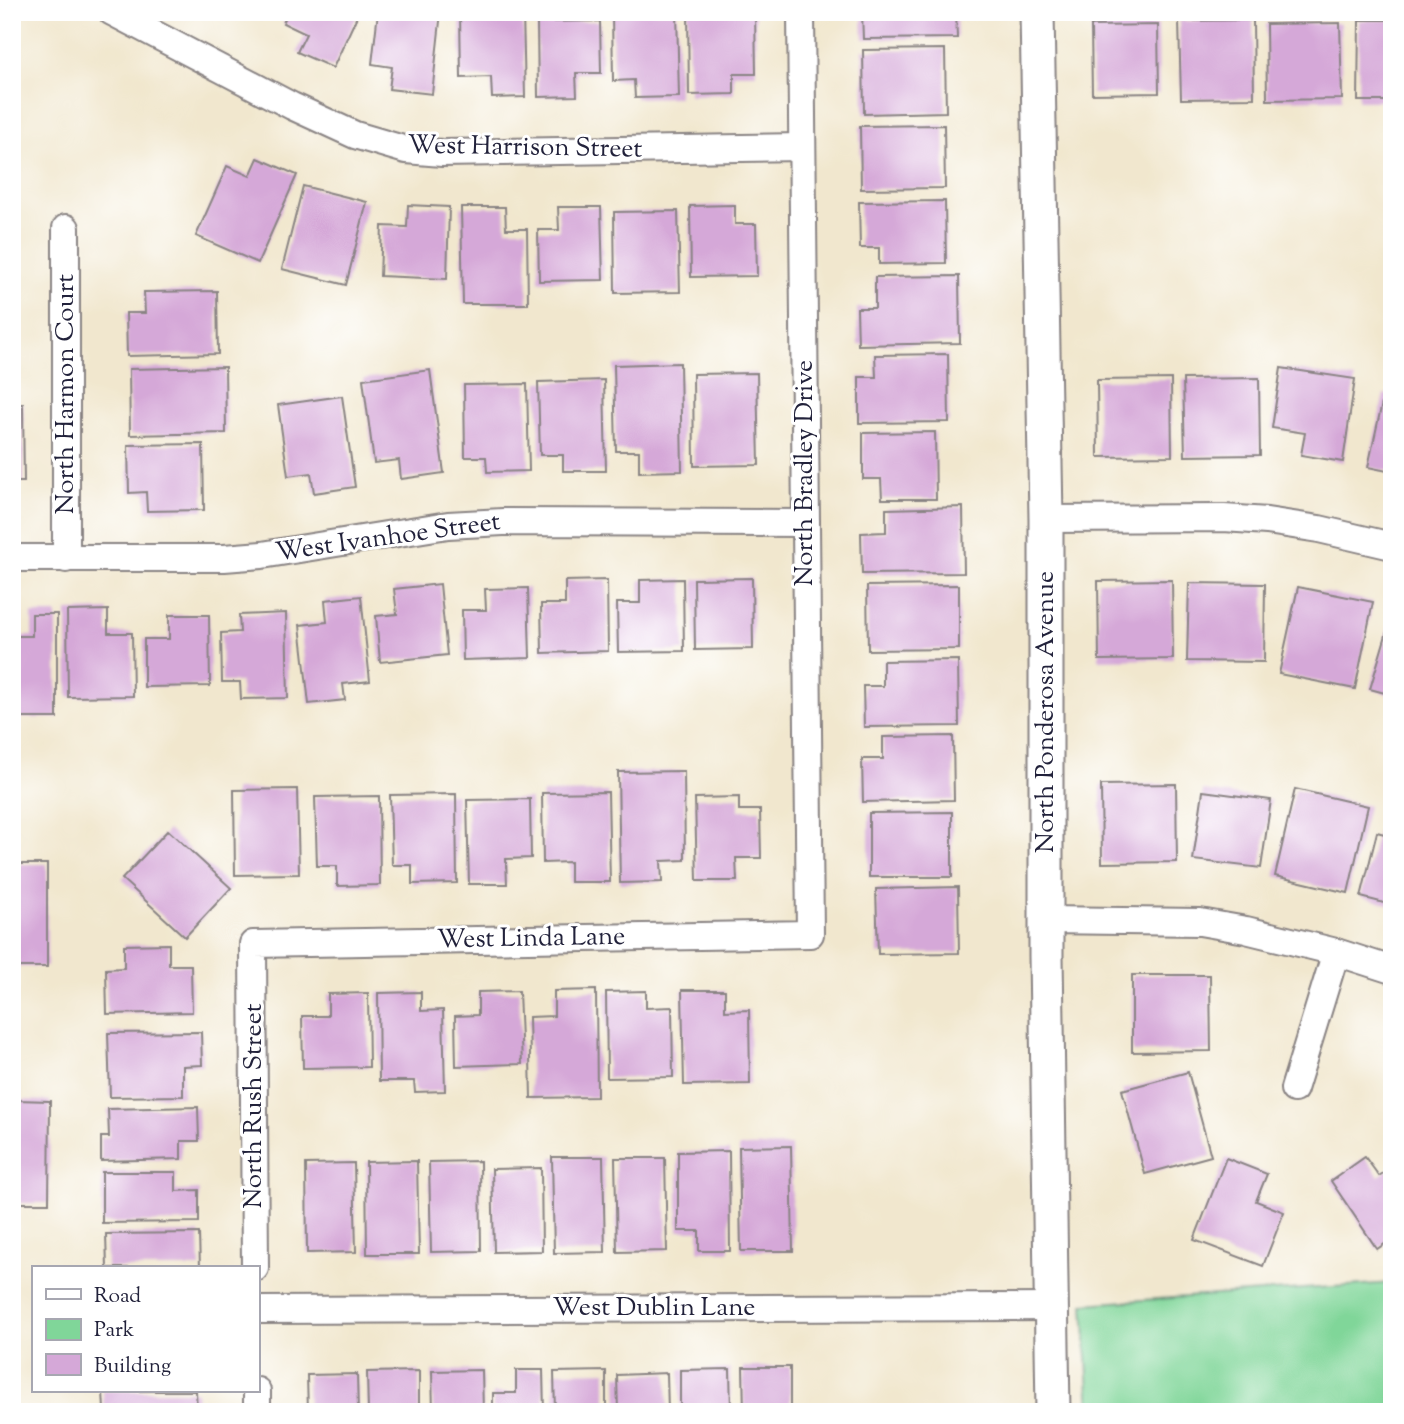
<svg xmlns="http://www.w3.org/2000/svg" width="1404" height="1424" font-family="'Sorts Mill Goudy',serif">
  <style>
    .green { fill: #80d699; stroke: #517c6a; stroke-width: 2 }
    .building { fill: #d5a8d8 }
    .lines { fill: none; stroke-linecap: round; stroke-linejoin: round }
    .minor-casing { stroke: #8a8484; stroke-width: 30 }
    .tertiary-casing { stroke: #8a8484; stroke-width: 37 }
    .minor { stroke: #fff; stroke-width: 26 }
    .tertiary { stroke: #fff; stroke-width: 33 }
    .labels { text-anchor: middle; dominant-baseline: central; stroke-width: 6; stroke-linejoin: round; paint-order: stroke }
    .street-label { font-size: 26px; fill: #22223b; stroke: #fff }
  </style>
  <rect width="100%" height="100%" fill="#fff"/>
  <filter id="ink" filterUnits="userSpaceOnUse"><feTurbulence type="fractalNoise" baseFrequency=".0143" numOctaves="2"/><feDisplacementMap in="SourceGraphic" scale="14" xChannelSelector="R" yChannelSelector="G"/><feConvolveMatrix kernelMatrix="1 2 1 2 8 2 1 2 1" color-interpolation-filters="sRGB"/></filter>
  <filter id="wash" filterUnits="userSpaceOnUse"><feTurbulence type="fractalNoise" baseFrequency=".00686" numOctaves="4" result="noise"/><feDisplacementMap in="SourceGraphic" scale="28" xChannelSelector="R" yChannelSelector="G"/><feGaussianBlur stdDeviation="1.57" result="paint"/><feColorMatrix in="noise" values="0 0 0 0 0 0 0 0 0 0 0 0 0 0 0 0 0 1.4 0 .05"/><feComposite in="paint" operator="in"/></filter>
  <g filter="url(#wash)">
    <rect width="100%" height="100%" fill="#f1e7ce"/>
    <polygon class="green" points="1392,1283 1392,1412 1090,1412 1084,1304"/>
    <g id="blocks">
      <g class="building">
        <polygon points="288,12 359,12 333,68 297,52 306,34 283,23"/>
        <polygon points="378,12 441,12 432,94 389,89 392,67 372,64"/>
        <polygon points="460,12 523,12 525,97 492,98 491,77 461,78"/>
        <polygon points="612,12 677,12 679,97 635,98 634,80 613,81"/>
        <polygon points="688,12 755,12 756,74 734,74 734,94 689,95"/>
        <polygon points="862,12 956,12 957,38 863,39"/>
        <polygon points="1253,20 1254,98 1181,99 1179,21"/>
        <polygon points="1359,20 1392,20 1392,101 1358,101"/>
        <polygon points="600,21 601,73 576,73 577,96 538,97 537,22"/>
        <polygon points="1340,23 1342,99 1267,100 1266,24"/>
        <polygon points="1158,25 1159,93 1092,94 1091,26"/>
        <polygon points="945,49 946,112 864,114 863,50"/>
        <polygon points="944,125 945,188 861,189 860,126"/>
        <polygon points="258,158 297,175 258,263 196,236 227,166 250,176"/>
        <polygon points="303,186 367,202 346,285 282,269"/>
        <polygon points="945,201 946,263 879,264 879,248 860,248 859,202"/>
        <polygon points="408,205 449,207 447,279 380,276 382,226 407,227"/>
        <polygon points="735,205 735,224 756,224 757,276 691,277 690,206"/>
        <polygon points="461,207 505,207 506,229 527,229 528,304 463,304"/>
        <polygon points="558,207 601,207 603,280 539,281 538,230 559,230"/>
        <polygon points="678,211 680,292 615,293 614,212"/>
        <polygon points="959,276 960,343 858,345 857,308 875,308 875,277"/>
        <polygon points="217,291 218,354 127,356 126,313 145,313 144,292"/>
        <rect x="12" y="322" width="4" height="43"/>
        <polygon points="948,354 949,422 859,423 859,377 876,377 875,355"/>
        <polygon points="680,363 682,471 639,472 639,451 616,451 614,365"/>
        <polygon points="225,367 226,433 130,435 129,369"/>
        <polygon points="1281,368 1355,379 1343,462 1301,455 1305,433 1272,428"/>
        <polygon points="430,370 444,473 401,479 399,460 374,463 363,379"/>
        <polygon points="757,373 759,465 694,466 693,374"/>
        <polygon points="1259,378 1260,455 1185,456 1183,379"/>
        <polygon points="1171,379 1172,456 1098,457 1097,380"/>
        <polygon points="604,380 606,471 563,471 563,455 540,455 538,382"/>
        <polygon points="527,384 529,471 487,472 486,457 465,457 464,385"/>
        <polygon points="1384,394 1392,396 1392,472 1368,467"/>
        <polygon points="342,396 355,487 314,493 311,473 288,476 278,405"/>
        <polygon points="12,404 23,404 24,482 12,482"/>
        <polygon points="935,432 936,499 882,499 881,479 863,479 863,433"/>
        <polygon points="203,444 204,510 147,511 146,492 129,493 128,445"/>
        <polygon points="963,507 964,573 862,574 861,533 886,532 886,509"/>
        <polygon points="752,578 753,649 695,650 694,579"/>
        <polygon points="683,579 684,651 618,652 617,603 640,603 640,580"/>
        <polygon points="607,580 608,651 542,653 541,604 565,604 565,581"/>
        <polygon points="1172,580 1173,659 1099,660 1098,581"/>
        <polygon points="1189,583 1265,584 1264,662 1187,661"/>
        <polygon points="440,584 447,655 380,662 376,616 397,614 394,589"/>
        <polygon points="959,585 959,649 868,650 867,586"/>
        <polygon points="1298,587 1373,602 1355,689 1279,674"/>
        <polygon points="528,588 530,658 463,660 462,610 486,610 485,589"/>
        <polygon points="361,596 370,681 343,684 345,700 309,704 300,625 327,622 325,600"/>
        <polygon points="108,610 108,633 132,633 133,696 68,697 67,611"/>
        <polygon points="286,613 288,698 241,699 240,682 222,682 221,633 240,632 239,615"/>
        <polygon points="32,614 57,614 57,718 12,718 12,636 32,636"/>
        <polygon points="169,615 209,615 210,686 144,687 144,639 169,639"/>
        <polygon points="1391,618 1392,618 1392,695 1370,689"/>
        <polygon points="958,660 959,726 864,727 863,686 883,686 883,661"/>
        <polygon points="953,736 954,800 863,802 862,759 883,759 883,737"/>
        <polygon points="684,771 685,860 661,861 662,882 620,883 618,772"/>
        <polygon points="1176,784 1177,862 1102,863 1101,785"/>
        <polygon points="297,789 299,874 235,875 234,790"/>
        <polygon points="1295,789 1368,806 1348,893 1275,876"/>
        <polygon points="1203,791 1271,800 1261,868 1193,860"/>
        <polygon points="608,792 610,882 570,882 570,862 543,863 542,793"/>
        <polygon points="456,794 457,883 412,884 412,865 392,865 390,795"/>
        <polygon points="379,796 380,885 337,886 337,866 317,866 315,797"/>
        <polygon points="739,797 739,810 760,810 761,858 736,858 737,881 697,881 695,798"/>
        <polygon points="530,799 531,858 506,859 507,884 469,884 467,800"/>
        <polygon points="952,812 952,877 869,877 869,813"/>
        <polygon points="168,830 231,888 185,937 122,879"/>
        <polygon points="1377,832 1392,836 1392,905 1361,897"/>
        <rect x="14" y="864" width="33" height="103"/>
        <polygon points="958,887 959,953 878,954 876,889"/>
        <polygon points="169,944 169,965 191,965 192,1012 107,1014 106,969 124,968 124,945"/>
        <polygon points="1132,975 1210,975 1211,1051 1132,1052"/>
        <polygon points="596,990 597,1097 531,1098 529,1017 554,1016 554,991"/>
        <polygon points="682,990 725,990 725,1011 749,1010 750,1084 684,1085"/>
        <polygon points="519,991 522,1064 456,1066 455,1016 478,1015 478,992"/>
        <polygon points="646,991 646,1008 672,1007 673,1077 607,1078 606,992"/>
        <polygon points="421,992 421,1011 443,1010 445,1091 415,1092 414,1081 379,1081 378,993"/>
        <polygon points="368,993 369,1067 303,1068 302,1016 328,1016 328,994"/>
        <polygon points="201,1032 202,1065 183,1066 183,1096 110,1097 108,1033"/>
        <polygon points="1188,1072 1211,1156 1145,1174 1122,1090"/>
        <polygon points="16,1100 50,1101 49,1203 16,1203"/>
        <polygon points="198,1107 199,1141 181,1141 181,1159 101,1161 101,1137 109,1137 108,1109"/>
        <polygon points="791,1146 793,1251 741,1251 739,1147"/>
        <polygon points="729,1151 730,1251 699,1251 699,1231 678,1231 678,1152"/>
        <polygon points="552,1157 603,1157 605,1252 554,1253"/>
        <polygon points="1365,1157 1379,1176 1392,1167 1392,1239 1377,1249 1331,1181"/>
        <polygon points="615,1158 665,1158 667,1251 617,1252"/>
        <polygon points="1226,1158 1267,1174 1256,1201 1284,1212 1263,1266 1194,1240"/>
        <polygon points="417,1161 419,1254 367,1254 366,1162"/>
        <polygon points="480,1161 481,1251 431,1252 429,1162"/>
        <polygon points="354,1163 356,1252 307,1253 306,1164"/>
        <polygon points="541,1168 542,1251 494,1252 492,1169"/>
        <polygon points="102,1172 176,1172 176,1191 199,1190 199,1222 102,1223"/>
        <polygon points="199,1233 200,1268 107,1268 106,1234"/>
        <polygon points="743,1367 790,1367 790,1412 744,1412"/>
        <polygon points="730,1369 731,1412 680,1412 680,1370"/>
        <polygon points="482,1370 483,1412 433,1412 432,1371"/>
        <polygon points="516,1370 543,1370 544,1412 493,1412 493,1393 516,1393"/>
        <polygon points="419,1371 419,1412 368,1412 367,1372"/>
        <polygon points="606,1371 606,1412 555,1412 554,1372"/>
        <polygon points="667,1373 668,1412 618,1412 617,1375"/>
        <polygon points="357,1374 358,1412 308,1412 307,1375"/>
        <polygon points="103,1391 196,1391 197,1409 104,1410"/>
      </g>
    </g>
  </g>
  <g filter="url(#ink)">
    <use href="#blocks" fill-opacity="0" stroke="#8a8484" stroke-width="2"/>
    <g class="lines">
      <defs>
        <g id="minor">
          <polyline points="112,12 292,106 355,135 406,150 442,153 802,147"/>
          <polyline points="66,228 66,559"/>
          <polyline points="1046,519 1224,518 1267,521 1319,529 1392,546"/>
          <polyline points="12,558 224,558 262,555 448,525 503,522 806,523"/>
          <polyline points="1045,920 1200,922 1246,930 1336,952 1392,970"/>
          <polyline points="1294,1089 1336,952"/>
          <polyline points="255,1268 253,944 810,934 801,12"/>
          <polyline points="257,1310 1051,1307"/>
          <polyline points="257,1391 257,1412"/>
        </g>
        <polyline id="tertiary" points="1037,12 1046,519 1046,956 1053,1412"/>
      </defs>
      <use href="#minor" class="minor-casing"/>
      <use href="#tertiary" class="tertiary-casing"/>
      <use href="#minor" class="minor"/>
      <use href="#tertiary" class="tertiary"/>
    </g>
  </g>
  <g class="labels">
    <g class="street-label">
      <text transform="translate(525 148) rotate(1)">West Harrison Street</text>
      <text transform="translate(66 394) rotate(-90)">North Harmon Court</text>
      <text transform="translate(805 473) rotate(-90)">North Bradley Drive</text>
      <text transform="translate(388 538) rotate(-8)">West Ivanhoe Street</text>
      <text transform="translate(1046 712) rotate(-90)">North Ponderosa Avenue</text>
      <text transform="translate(531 939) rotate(-1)">West Linda Lane</text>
      <text transform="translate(254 1106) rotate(-90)">North Rush Street</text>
      <text x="654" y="1308">West Dublin Lane</text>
    </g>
  </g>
  <rect width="1404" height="1424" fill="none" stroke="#fff" stroke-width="42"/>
  <rect x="32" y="1266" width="228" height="126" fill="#ffffff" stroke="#a7a7b1" stroke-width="2"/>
  <rect x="46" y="1289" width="35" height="10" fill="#ffffff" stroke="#a7a7b1" stroke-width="2"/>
  <text x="94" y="1302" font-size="21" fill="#22223b">Road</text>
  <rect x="46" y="1319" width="35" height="21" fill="#80d699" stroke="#a7a7b1" stroke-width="2"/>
  <text x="94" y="1336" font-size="21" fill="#22223b">Park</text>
  <rect x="46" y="1354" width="35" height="21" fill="#d5a8d8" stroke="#a7a7b1" stroke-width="2"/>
  <text x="94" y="1372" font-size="21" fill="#22223b">Building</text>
</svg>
